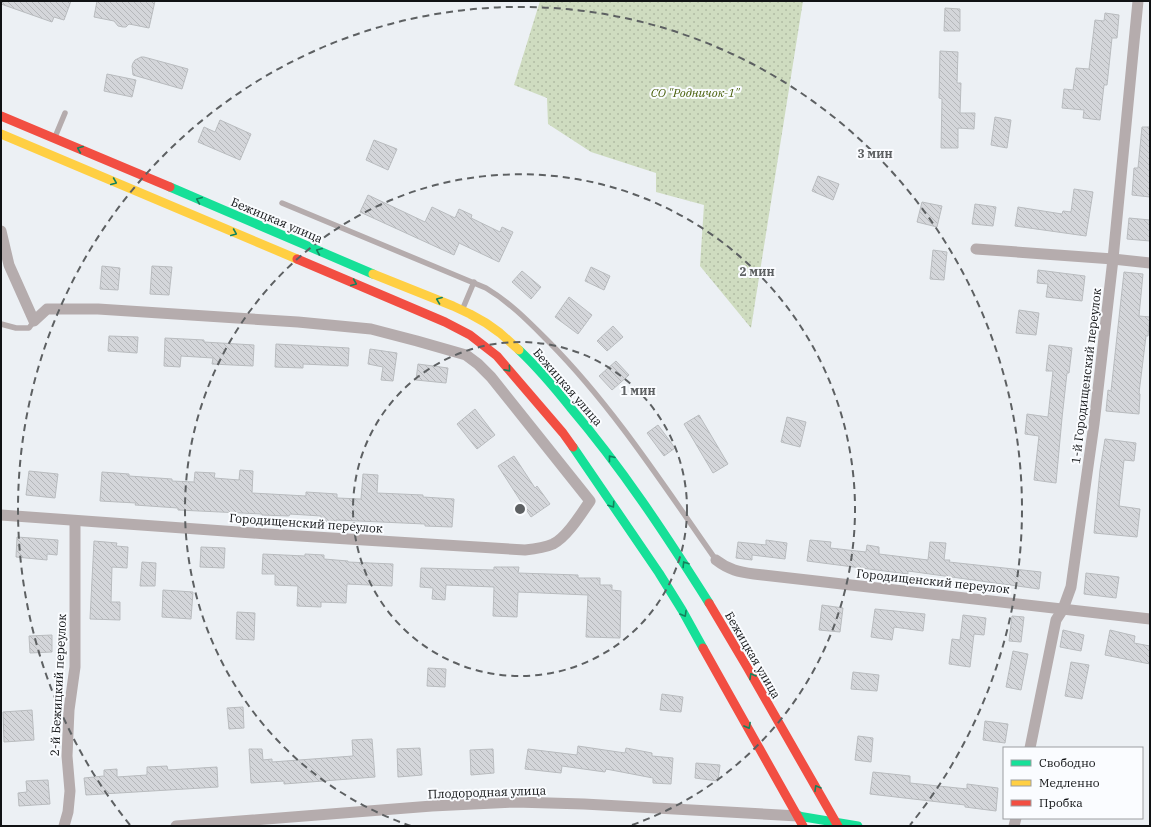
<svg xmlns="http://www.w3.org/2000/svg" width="1151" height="827" font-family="'IBM Plex Serif',serif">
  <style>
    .garden { fill: url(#garden-dots) }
    .building { fill: url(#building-back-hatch); stroke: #b9bcbf }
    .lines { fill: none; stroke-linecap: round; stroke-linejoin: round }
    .lane { stroke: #b5acad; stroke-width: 5.5 }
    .street { stroke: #b5acad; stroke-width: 11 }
    .fast { stroke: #16e098; stroke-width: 9 }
    .slow { stroke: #ffcf43; stroke-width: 9 }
    .jam { stroke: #f24e42; stroke-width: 9 }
    .oneway { stroke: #13835d }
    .ring { fill: none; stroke: #5d6062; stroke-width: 2; stroke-dasharray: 7 5 }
    .labels { text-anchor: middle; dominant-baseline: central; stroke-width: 4; stroke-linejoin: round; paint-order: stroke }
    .park-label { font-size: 12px; font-style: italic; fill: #485e0a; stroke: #fafcff }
    .street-label { font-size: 12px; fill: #101214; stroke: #fafcff }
    .centre { fill: #5d6062; stroke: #fafcff; stroke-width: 2 }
    .ring-label { font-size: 12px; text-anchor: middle; font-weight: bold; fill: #5d6062; stroke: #fafcff; stroke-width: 4; stroke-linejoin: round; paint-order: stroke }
  </style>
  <defs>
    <pattern id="garden-dots" width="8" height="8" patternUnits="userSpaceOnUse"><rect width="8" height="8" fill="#cfdcc0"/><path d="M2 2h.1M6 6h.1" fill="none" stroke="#b1bca4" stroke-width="1.8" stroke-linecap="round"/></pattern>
    <pattern id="building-back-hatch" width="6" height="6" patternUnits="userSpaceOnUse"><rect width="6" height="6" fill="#d4d6da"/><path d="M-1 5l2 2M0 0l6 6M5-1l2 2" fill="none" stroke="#b5b7ba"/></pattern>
  </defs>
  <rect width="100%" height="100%" fill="#ecf0f4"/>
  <polygon class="garden" points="540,1 803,1 751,328 700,266 704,205 656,192 656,173 591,152 548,124 547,98 514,85"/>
  <g class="building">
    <polygon points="1,1 71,1 64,20 54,17 52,22 1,4"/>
    <polygon points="97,1 155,1 149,28 129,24 126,27 123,27 118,26 114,21 94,17"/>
    <polygon points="945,8 960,9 960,31 944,31"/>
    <polygon points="1105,13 1119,15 1117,38 1112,38 1107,85 1104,85 1100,120 1083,118 1084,110 1062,108 1064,89 1073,90 1076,68 1089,69 1095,20 1104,21"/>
    <polygon points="940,51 958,52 957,83 961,83 960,113 975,113 974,129 958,128 958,148 941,148 942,99 939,98"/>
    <polygon points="141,57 144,57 188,69 182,89 133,75 132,66 133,63 135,60"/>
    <polygon points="107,74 136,80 132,97 104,91"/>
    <polygon points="995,117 1011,120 1007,148 991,145"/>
    <polygon points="220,120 251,134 240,160 198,142 204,127 215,132"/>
    <polygon points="1142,127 1150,127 1150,197 1132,195 1134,168 1138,168"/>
    <polygon points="374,140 397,149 388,170 366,160"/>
    <polygon points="818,176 839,184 833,200 812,191"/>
    <polygon points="1074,189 1093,192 1086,236 1015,226 1018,207 1062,214 1063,211 1071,212"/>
    <polygon points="368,195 425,222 432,207 455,218 459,209 472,215 471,218 500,232 502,227 513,232 499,262 459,243 454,255 360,212"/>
    <polygon points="922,202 942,206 937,227 917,222"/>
    <polygon points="975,204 996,207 993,226 972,224"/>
    <polygon points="1129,218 1150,220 1150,241 1127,239"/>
    <polygon points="933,250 947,252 944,280 930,279"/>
    <polygon points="102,266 120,268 118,290 100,289"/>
    <polygon points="152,266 172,267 169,295 150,294"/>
    <polygon points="591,267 610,276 604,290 585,281"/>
    <polygon points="1038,270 1085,276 1082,301 1046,297 1048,284 1037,283"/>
    <polygon points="522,271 541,287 531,299 512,282"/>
    <polygon points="1124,272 1143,274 1139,316 1150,317 1148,336 1146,336 1139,393 1140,394 1139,414 1106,411 1108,390 1111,391"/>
    <polygon points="569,297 592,315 578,334 555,317"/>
    <polygon points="1019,310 1039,313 1036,335 1016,333"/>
    <polygon points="613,326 623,337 607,351 597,341"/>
    <polygon points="109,336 138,337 137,353 108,351"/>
    <polygon points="165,338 204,340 204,342 254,345 253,366 212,364 213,358 181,356 180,367 164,366"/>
    <polygon points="276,344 349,348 348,366 303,364 303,368 275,367"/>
    <polygon points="1049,345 1072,348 1069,373 1067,373 1062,418 1056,483 1034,480 1039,436 1025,434 1027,414 1048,417 1053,371 1046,371"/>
    <polygon points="370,349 397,353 393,381 381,380 383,367 368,364"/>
    <polygon points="616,361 629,375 612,390 599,376"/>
    <polygon points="418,364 448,368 446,383 416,380"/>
    <polygon points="475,409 495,435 477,449 457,424"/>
    <polygon points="699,415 728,464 713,473 684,424"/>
    <polygon points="787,417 806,422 800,447 781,442"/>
    <polygon points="658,425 675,448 664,456 647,433"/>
    <polygon points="1105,439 1136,443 1134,461 1124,460 1119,506 1140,509 1137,537 1094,533 1100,470"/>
    <polygon points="514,456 535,488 537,486 550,504 531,517 498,466"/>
    <polygon points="240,470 253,471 252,493 306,496 306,492 337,494 337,498 361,499 363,474 378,475 377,493 423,495 423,497 454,499 452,527 425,526 425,524 381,522 336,520 336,522 321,521 321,516 290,514 289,516 262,515 262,514 178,510 178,508 135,505 136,503 100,501 102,472 129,474 129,476 172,479 172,481 194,482 195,472 215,473 214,478 239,480"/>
    <polygon points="29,471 58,474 55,498 26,495"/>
    <polygon points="17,537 58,540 57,555 47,554 47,560 16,557"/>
    <polygon points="766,540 787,543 785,559 752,555 752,560 736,558 738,542 766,545"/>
    <polygon points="810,540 831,542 830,548 866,552 867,545 879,547 879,554 928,560 930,542 946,543 944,560 950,560 949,562 1041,572 1039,589 908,571 908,574 807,561"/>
    <polygon points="94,541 117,543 116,546 128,547 127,568 112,567 111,602 120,602 120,620 90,619"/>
    <polygon points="201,547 225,548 224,568 200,567"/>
    <polygon points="263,554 305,556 305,554 324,555 324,559 348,561 348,562 393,564 392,586 347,584 346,603 321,602 321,607 297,606 298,586 275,585 275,574 262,574"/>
    <polygon points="142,562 156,563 155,586 140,586"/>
    <polygon points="494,567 519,567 518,573 578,575 578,578 600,578 600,585 612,585 612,590 621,591 620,638 586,637 588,595 518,592 517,617 493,616 494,587 446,585 445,600 432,599 433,588 420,587 421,568 494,570"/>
    <polygon points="1086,573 1119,577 1116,598 1084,594"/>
    <polygon points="163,590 193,592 191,619 162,617"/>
    <polygon points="822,605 843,608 840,632 819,630"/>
    <polygon points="875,609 925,614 923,631 894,627 892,640 871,637"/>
    <polygon points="237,612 255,613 254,640 236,639"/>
    <polygon points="963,615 986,618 984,635 974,634 970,667 949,664 952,639 960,640"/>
    <polygon points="1012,616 1024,617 1021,642 1009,641"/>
    <polygon points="1063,630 1084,635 1081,651 1060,647"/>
    <polygon points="1110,630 1135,636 1134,643 1150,646 1150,664 1105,655"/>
    <polygon points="52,635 52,652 30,653 29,636"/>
    <polygon points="1013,651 1028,654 1021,690 1006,687"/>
    <polygon points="1071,662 1089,665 1082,699 1065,696"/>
    <polygon points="428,668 446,669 445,687 427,686"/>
    <polygon points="853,672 879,675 877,691 851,689"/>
    <polygon points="662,694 683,697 681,712 660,710"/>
    <polygon points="243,707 244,728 229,729 227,708"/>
    <polygon points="32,710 34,740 4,742 3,712"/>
    <polygon points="985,721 1008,724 1005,743 983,740"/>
    <polygon points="858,736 873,738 871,762 855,760"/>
    <polygon points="372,739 375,777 284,784 284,781 251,783 249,749 262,749 263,760 272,759 272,762 353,756 352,740"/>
    <polygon points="578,746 625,753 626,748 652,753 652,756 673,758 671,784 653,783 653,778 606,769 605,772 562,766 561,773 525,769 528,749 577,755"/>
    <polygon points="420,748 422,775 398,777 397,749"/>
    <polygon points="493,749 494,773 471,775 470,750"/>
    <polygon points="696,763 720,765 718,781 695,778"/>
    <polygon points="167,766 168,770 217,767 218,787 86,795 84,778 104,776 104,770 117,769 117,777 147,775 147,767"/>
    <polygon points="873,772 910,776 910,783 967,789 967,784 998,788 996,811 965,807 965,805 870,794"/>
    <polygon points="48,780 50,804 19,806 18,793 27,792 26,781"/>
  </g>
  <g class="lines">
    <g class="lane">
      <polyline points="55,137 65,113"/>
      <path d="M282 203 486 288C511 303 530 323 550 343 614 408 664 486 716 560"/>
      <polyline points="463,308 474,282"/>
      <polyline points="1,324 16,328 29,328 34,321"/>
    </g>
    <g class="street">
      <path d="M1 231 9 265 34 321 47 309H98L298 322 371 329 417 341 466 355 478 364 491 377 590 501C581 514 567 537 553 544 544 548 535 549 525 550L267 534 1 515"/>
      <polyline points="976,249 1113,259 1150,263"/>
      <path d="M716 560C729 570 739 572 754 574L1150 619"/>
      <polyline points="1030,748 1056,620 1063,609 1071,587 1094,424 1113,259 1138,1"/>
      <polyline points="64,826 68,812 70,791 67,756 69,710 75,667 75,521"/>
      <polyline points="176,826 432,806 515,802 584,804 798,816"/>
      <polyline points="1014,826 1016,818"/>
    </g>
    <g class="fast">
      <polyline points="170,187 373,274"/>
      <path d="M519 350C537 367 554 387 570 407 622 468 666 535 709 603"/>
      <polyline points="573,447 659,573 682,610 703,648"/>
      <polyline points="798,816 858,826"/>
    </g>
    <g class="slow">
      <polyline points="1,134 297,259"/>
      <polyline points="373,274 453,306 470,314 486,323 500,333 519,350"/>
    </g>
    <g class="jam">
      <polyline points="1,116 170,187"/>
      <polyline points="297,259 445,322 470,335 497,356 563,433 573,447"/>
      <polyline points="709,603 747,667 838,826"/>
      <polyline points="703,648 803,826"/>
    </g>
  </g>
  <defs><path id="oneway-chevron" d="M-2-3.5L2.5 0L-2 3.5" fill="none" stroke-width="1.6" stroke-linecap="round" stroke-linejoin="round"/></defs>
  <g class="oneway">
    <use href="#oneway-chevron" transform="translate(80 149) rotate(-157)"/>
    <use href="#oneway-chevron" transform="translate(114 182) rotate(23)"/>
    <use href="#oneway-chevron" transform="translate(199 200) rotate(-157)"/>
    <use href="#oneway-chevron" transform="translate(234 233) rotate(23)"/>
    <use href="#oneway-chevron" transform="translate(319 251) rotate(-157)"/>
    <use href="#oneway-chevron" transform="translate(354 283) rotate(23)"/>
    <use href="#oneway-chevron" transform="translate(439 300) rotate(-159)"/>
    <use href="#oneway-chevron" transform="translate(508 369) rotate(49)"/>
    <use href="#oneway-chevron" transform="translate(611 458) rotate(-128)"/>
    <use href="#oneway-chevron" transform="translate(612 505) rotate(56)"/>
    <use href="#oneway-chevron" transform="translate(685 564) rotate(-122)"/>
    <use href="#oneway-chevron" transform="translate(684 614) rotate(60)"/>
    <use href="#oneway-chevron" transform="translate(752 676) rotate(-120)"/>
    <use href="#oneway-chevron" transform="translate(748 726) rotate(61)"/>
    <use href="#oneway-chevron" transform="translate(817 788) rotate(-120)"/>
  </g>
  <g class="ring">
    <circle cx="520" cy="509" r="167"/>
    <path d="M411 826A335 335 0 1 1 629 826"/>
    <path d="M130 825A502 502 0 1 1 910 825"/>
  </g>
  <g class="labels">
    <g class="park-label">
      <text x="695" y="92">СО "Родничок-1"</text>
    </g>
    <g class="street-label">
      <text transform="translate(277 220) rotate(23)">Бежицкая улица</text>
      <text transform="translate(1086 376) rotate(-83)">1-й Городищенский переулок</text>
      <text transform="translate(568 387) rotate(49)">Бежицкая улица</text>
      <text transform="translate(306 523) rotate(4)">Городищенский переулок</text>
      <text transform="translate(933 581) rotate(6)">Городищенский переулок</text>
      <text transform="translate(753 655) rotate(60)">Бежицкая улица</text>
      <text transform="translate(58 685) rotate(-87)">2-й Бежицкий переулок</text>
      <text transform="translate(487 792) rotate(-2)">Плодородная улица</text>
    </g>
  </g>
  <circle cx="520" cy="509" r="6" class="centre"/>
  <g class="ring-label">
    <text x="875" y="158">3 мин</text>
    <text x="757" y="276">2 мин</text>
    <text x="638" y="395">1 мин</text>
  </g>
  <rect width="1151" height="827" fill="none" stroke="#101214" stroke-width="4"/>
  <rect x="1003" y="747" width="140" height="72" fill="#fafcff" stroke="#9c9ea1"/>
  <rect x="1011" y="760" width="20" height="6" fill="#16e098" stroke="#9c9ea1"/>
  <text x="1039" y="767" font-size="12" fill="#101214">Свободно</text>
  <rect x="1011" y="780" width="20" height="6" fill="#ffcf43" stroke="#9c9ea1"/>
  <text x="1039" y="787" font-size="12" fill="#101214">Медленно</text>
  <rect x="1011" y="800" width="20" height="6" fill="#f24e42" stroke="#9c9ea1"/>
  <text x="1039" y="807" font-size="12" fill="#101214">Пробка</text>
</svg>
